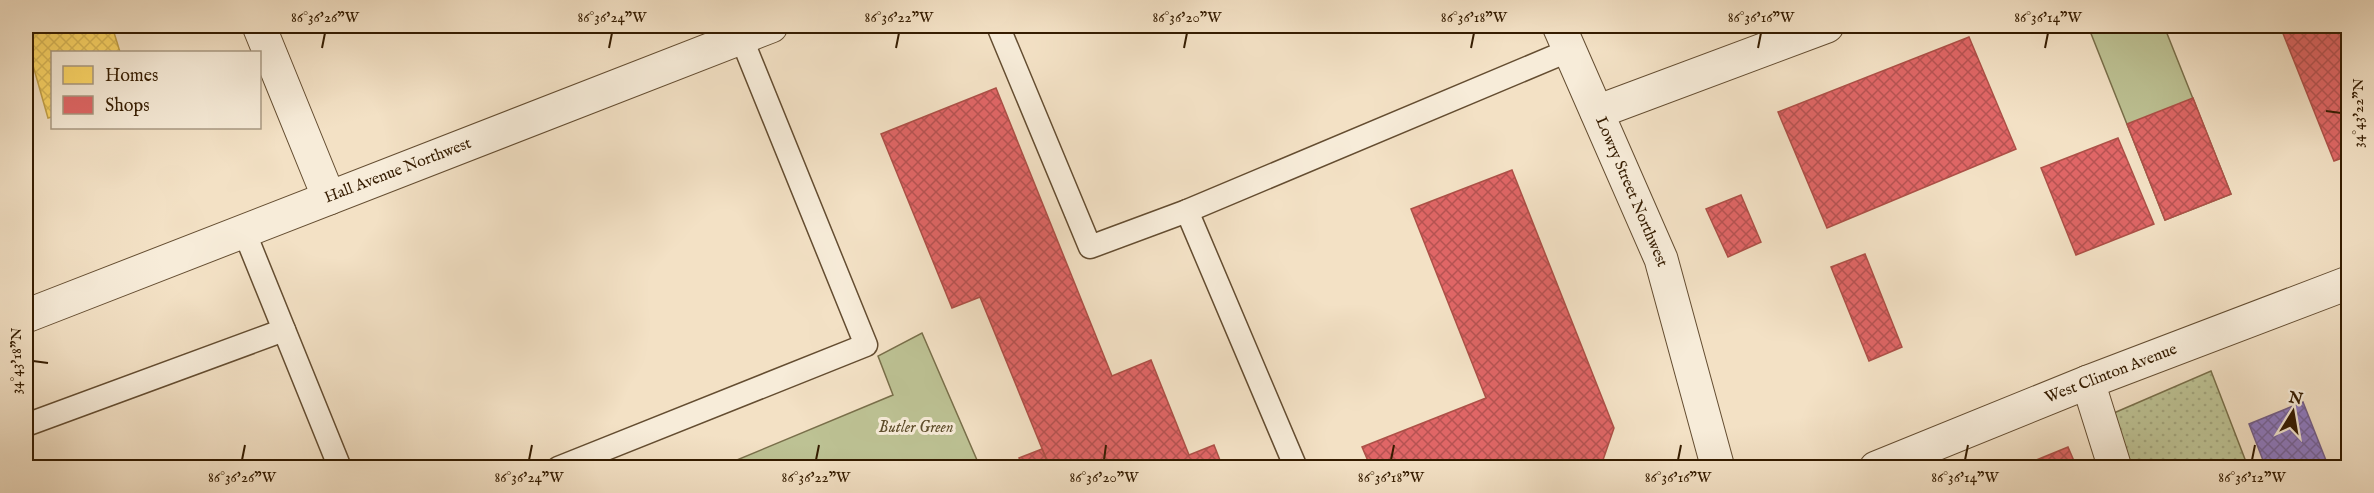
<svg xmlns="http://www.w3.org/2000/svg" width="2374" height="493" font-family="'IM FELL English',serif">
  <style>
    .grass { fill: url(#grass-dots); stroke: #796f4a; stroke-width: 1.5 }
    .park { fill: #bdc294; stroke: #796f4a; stroke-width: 1.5 }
    .homes { fill: url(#homes-cross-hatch); stroke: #c2a047; stroke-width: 1.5 }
    .shops { fill: url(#shops-cross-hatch); stroke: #ad5047; stroke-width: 1.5 }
    .offices { fill: url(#offices-cross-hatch); stroke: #735f88; stroke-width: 1.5 }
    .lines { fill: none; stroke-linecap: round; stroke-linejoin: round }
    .service-casing { stroke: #644d31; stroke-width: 25 }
    .minor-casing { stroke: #644d31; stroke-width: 35 }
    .tertiary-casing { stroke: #644d31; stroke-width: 35 }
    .service { stroke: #f7ecd9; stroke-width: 22 }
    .minor { stroke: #f7ecd9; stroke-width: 33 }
    .tertiary { stroke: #f7ecd9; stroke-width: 33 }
    .ticks { fill: none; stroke: #351c00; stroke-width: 2 }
    .labels { text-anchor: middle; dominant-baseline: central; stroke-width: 6; stroke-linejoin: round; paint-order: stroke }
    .street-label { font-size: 16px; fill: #351c00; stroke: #f7ecd9 }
    .park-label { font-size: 16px; font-style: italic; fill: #5e4e2c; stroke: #f7ecd9 }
    .neatline { fill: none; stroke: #351c00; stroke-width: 2 }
    .ticks-label { font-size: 15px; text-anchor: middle; fill: #351c00 }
  </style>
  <defs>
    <pattern id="grass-dots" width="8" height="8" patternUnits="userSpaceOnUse" patternTransform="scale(1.5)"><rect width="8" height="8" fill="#bdc294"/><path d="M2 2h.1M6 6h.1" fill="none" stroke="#a3a67e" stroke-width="1.8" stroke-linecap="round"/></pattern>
    <pattern id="homes-cross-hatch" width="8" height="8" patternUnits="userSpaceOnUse" patternTransform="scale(1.5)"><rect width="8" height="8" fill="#ffd966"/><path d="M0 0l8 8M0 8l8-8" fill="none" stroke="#dbba57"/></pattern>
    <pattern id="shops-cross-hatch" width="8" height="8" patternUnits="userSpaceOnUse" patternTransform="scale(1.5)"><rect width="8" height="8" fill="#e06666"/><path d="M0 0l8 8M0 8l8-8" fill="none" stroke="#b65352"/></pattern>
    <pattern id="offices-cross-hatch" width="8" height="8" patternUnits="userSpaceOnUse" patternTransform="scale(1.5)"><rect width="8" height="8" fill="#8e7cc3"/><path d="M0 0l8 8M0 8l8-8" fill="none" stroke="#75659c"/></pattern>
  </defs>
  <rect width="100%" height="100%" fill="#f3e1c5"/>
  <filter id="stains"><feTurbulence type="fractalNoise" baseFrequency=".00333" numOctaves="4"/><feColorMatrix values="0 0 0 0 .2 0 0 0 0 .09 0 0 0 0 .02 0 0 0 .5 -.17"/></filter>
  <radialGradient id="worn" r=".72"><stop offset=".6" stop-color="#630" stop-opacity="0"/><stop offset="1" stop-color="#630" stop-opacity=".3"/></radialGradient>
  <polygon class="grass" points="2211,371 2248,467 2120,467 2100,419"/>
  <g class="park">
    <polygon points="2088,26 2164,26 2231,194 2165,220"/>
    <polygon points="922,333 980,467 720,467 893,395 878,356"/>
  </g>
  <polygon class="homes" points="26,26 112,26 120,52 52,52 52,117 48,118 26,41"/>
  <g class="shops">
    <polygon points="2280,26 2340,26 2348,46 2348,156 2334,161"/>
    <polygon points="1969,37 2016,149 1827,228 1778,112"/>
    <polygon points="996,88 1112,376 1151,360 1189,455 1214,445 1223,468 1050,468 980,297 952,308 881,134"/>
    <polygon points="2193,98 2231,194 2165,220 2127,124"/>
    <polygon points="2118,138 2154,224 2076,255 2041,168"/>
    <polygon points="1512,170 1614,428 1603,460 1585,468 1371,468 1362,447 1486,398 1411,209"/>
    <polygon points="1741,195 1761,242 1728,257 1706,209"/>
    <polygon points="1865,254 1902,347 1869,361 1831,267"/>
    <polygon points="2068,447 2077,468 2037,468 2034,461"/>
    <polygon points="1042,449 1050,468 1023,468 1019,458"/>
  </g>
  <polygon class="offices" points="2303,402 2329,468 2266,468 2249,424"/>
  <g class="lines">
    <defs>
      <g id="service">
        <polyline points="998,26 1090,247 1187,211 1296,468"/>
        <polyline points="1187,211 1570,50"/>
        <polyline points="244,231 340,468"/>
        <polyline points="26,425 284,330"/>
        <polyline points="558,468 866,345 741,37"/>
      </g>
      <g id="minor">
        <polyline points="259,26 329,198"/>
        <polyline points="1559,26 1661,259 1718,468"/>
        <polyline points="1597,112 1827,26"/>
        <polyline points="26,316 771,26"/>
        <polyline points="2088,382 2115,468"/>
      </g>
      <polyline id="tertiary" points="1876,468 2088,382 2348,283"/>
    </defs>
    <use href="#service" class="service-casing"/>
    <use href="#minor" class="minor-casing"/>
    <use href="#tertiary" class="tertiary-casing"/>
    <use href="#service" class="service"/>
    <use href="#minor" class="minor"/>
    <use href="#tertiary" class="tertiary"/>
  </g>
  <path class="ticks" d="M322 48 325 33M609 48 612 33M896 48 899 33M1184 48 1187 33M1471 48 1474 33M1758 48 1761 33M2045 48 2048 33M2326 111 2341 113M33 361 48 363M242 460 245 445M529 460 532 445M816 460 819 445M1104 460 1106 445M1391 460 1394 445M1678 460 1681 445M1965 460 1968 445M2252 460 2255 445"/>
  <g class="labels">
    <g class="street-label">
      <text transform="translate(398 171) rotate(-21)">Hall Avenue Northwest</text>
      <text transform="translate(1631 192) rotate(67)">Lowry Street Northwest</text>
      <text transform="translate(2111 374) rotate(-21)">West Clinton Avenue</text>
    </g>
    <g class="park-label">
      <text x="916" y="428">Butler Green</text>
    </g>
  </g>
  <rect width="2374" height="493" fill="none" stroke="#f3e1c5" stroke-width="66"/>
  <rect x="51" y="51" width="210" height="78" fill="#f7ecd9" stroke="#a99982" stroke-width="1.5"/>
  <rect x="63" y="66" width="30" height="18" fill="#ffd966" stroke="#a99982" stroke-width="1.5"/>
  <text x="105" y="81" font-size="18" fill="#351c00">Homes</text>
  <rect x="63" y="96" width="30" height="18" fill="#e06666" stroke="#a99982" stroke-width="1.5"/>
  <text x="105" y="111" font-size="18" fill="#351c00">Shops</text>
  <g transform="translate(2293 412) rotate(11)" stroke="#f7ecd9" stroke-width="4.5" paint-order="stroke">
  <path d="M0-4.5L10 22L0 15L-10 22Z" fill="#351c00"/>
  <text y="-9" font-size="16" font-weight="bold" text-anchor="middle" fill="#351c00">N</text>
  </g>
  <rect x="33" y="33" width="2308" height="427" class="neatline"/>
  <g class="ticks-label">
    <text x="325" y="22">86°36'26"W</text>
    <text x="612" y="22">86°36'24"W</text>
    <text x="899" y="22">86°36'22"W</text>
    <text x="1187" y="22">86°36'20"W</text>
    <text x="1474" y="22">86°36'18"W</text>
    <text x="1761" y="22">86°36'16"W</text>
    <text x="2048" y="22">86°36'14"W</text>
    <text transform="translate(2358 113) rotate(-90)" y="5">34°43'22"N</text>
    <text transform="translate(16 361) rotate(-90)" y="5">34°43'18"N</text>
    <text x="242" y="482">86°36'26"W</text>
    <text x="529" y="482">86°36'24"W</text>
    <text x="816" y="482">86°36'22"W</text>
    <text x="1104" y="482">86°36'20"W</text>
    <text x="1391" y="482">86°36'18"W</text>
    <text x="1678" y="482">86°36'16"W</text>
    <text x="1965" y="482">86°36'14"W</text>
    <text x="2252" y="482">86°36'12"W</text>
  </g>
  <rect width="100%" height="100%" filter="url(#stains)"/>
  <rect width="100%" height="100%" fill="url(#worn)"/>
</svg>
